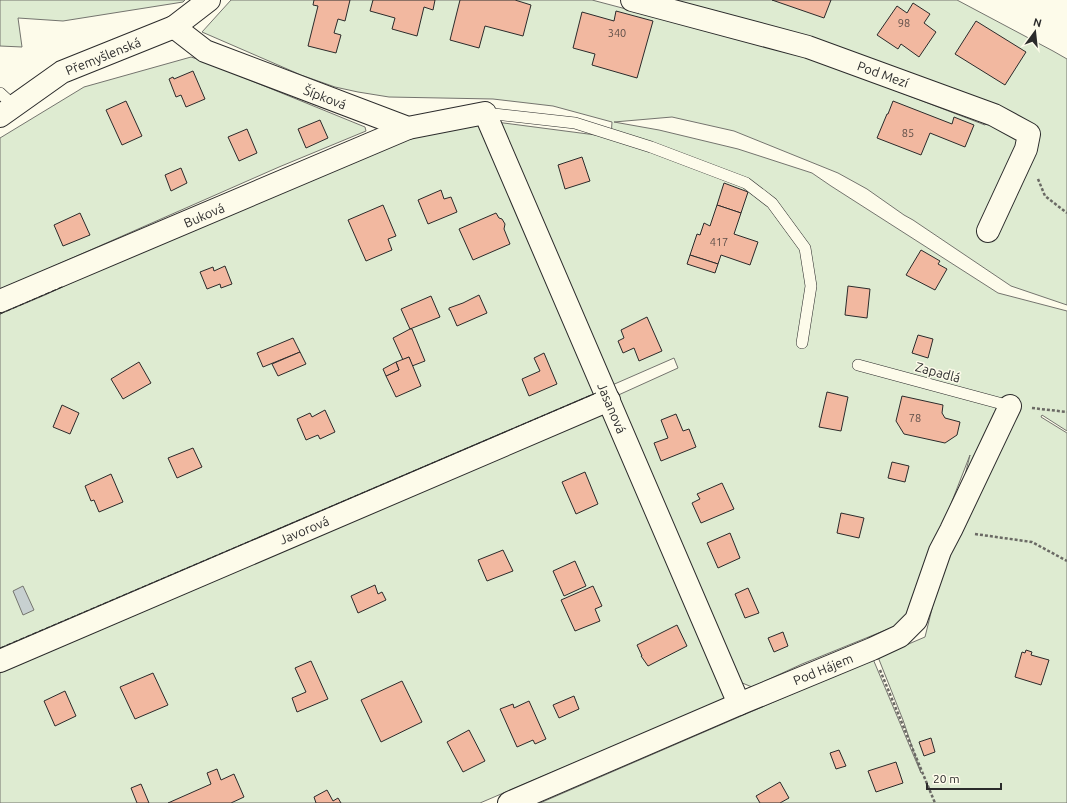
<svg xmlns="http://www.w3.org/2000/svg" width="1067" height="803" font-family="Ubuntu,sans-serif">
  <style>
    .green { fill: #deebd1; stroke: #74746e }
    .water { fill: #c7d0d0; stroke: #74746e }
    .building { fill: #f2b8a0; stroke: #2b2b2b }
    .lines { fill: none; stroke-linecap: round; stroke-linejoin: round }
    .service-casing { stroke: #2b2b2b; stroke-width: 12 }
    .minor-casing { stroke: #2b2b2b; stroke-width: 24 }
    .path { stroke: #6a6964; stroke-width: 2.5; stroke-dasharray: 3 2; stroke-linecap: butt }
    .service { stroke: #fdfbea; stroke-width: 11 }
    .minor { stroke: #fdfbea; stroke-width: 22 }
    .fence { stroke: #2b2b2b; stroke-width: 1; stroke-dasharray: 5 2; stroke-linecap: butt }
    .labels { text-anchor: middle; dominant-baseline: central; stroke-width: 3; stroke-linejoin: round; paint-order: stroke }
    .number-label { font-size: 11px; fill: #5d4e48 }
    .street-label { font-size: 13px; fill: #2b2b2b; stroke: #fdfbea }
  </style>
  <rect width="100%" height="100%" fill="#fdfbea"/>
  <g class="green">
    <polygon points="0,0 185,0 183,2 63,21 18,18 22,47 0,46"/>
    <polygon points="231,0 592,0 808,57 985,125 998,111 666,0 957,0 1053,51 1067,59 1067,305 1011,286 913,220 904,215 867,189 838,173 734,131 672,117 614,122 659,130 738,149 812,173 831,186 998,293 1067,311 1067,431 1042,415 1041,417 1067,433 1067,803 540,803 873,659 921,773 903,720 878,657 925,637 970,455 926,568 918,599 903,623 802,664 752,687 735,680 614,397 678,368 674,358 610,386 496,122 611,137 612,122 553,106 493,99 389,97 358,92 335,87 301,75 202,32"/>
    <polygon points="191,57 203,61 365,127 366,131 279,167 36,274 0,289 0,138 84,87"/>
    <polygon points="484,123 600,391 0,648 0,314 45,295 151,246 404,136"/>
    <polygon points="608,411 731,696 480,803 0,803 0,673 391,505"/>
  </g>
  <polygon class="water" points="23,586 34,610 23,615 13,591"/>
  <g class="building">
    <polygon points="314,0 350,0 345,21 338,19 334,33 341,35 336,53 308,46 318,6 313,5"/>
    <polygon points="373,0 435,0 433,10 424,7 417,36 392,29 395,18 370,11"/>
    <polygon points="460,0 515,0 531,5 523,36 485,26 479,48 450,40"/>
    <polygon points="772,0 831,0 824,18"/>
    <polygon points="913,3 930,14 924,23 936,32 919,57 901,44 898,49 877,35 897,6 907,13"/>
    <polygon points="616,11 653,21 637,78 592,65 595,54 573,48 582,12 614,21"/>
    <polygon points="976,21 1026,52 1005,85 955,54"/>
    <polygon points="193,71 205,99 186,107 181,95 176,97 169,79 173,77 174,79"/>
    <polygon points="126,101 142,136 122,145 106,110"/>
    <polygon points="893,101 952,124 954,117 974,125 965,147 930,133 921,155 877,138 887,114 888,114"/>
    <polygon points="320,120 328,138 306,148 298,129"/>
    <polygon points="247,129 257,153 239,161 228,137"/>
    <polygon points="582,157 590,181 565,189 558,165"/>
    <polygon points="181,168 187,183 171,191 165,175"/>
    <polygon points="724,183 748,192 741,213 717,205"/>
    <polygon points="441,190 444,199 451,197 457,212 428,224 418,200"/>
    <polygon points="383,205 396,236 388,239 392,250 366,261 348,220"/>
    <polygon points="717,205 741,213 734,234 758,242 750,265 721,255 718,264 690,255 697,234 700,235 704,223 710,226"/>
    <polygon points="80,213 90,235 63,246 54,225"/>
    <polygon points="496,213 499,218 502,219 505,224 504,229 510,244 473,260 459,229"/>
    <polygon points="921,250 940,261 938,264 947,269 935,290 906,275"/>
    <polygon points="690,255 718,264 715,273 687,264"/>
    <polygon points="225,266 232,284 221,288 220,284 207,289 200,272 213,267 214,271"/>
    <polygon points="848,286 870,289 867,318 845,315"/>
    <polygon points="479,295 487,313 457,326 450,310 449,310 449,308 463,303"/>
    <polygon points="431,296 440,317 410,329 401,309"/>
    <polygon points="647,317 662,351 639,361 634,348 623,353 618,341 624,338 621,330"/>
    <polygon points="410,329 412,329 425,361 412,366 409,357 403,360 393,338"/>
    <polygon points="918,335 933,339 928,358 912,353"/>
    <polygon points="293,338 300,352 263,367 257,353"/>
    <polygon points="300,352 306,364 278,376 272,364"/>
    <polygon points="544,353 557,384 529,396 522,379 540,371 534,358"/>
    <polygon points="409,357 421,386 396,397 386,376 399,370 396,362"/>
    <polygon points="139,362 151,383 123,399 111,379"/>
    <polygon points="396,362 399,370 386,376 383,369"/>
    <polygon points="827,392 848,397 841,431 819,427"/>
    <polygon points="902,396 943,405 942,413 945,418 960,422 957,435 945,443 904,434 896,421"/>
    <polygon points="62,405 79,413 70,434 53,427"/>
    <polygon points="325,410 335,432 320,439 318,435 306,440 297,419 310,413 312,417"/>
    <polygon points="676,414 683,431 689,429 696,447 661,461 654,443 668,438 661,420"/>
    <polygon points="193,448 202,467 177,478 168,458"/>
    <polygon points="892,462 909,466 905,482 888,478"/>
    <polygon points="585,472 598,504 576,514 562,482"/>
    <polygon points="111,474 123,502 99,512 94,500 91,501 85,486"/>
    <polygon points="722,483 734,509 701,523 692,503 700,499 697,494"/>
    <polygon points="841,513 864,518 859,538 837,533"/>
    <polygon points="730,533 740,558 718,568 707,543"/>
    <polygon points="503,550 513,571 487,581 478,560"/>
    <polygon points="575,561 586,586 564,596 553,571"/>
    <polygon points="375,585 378,594 382,592 386,600 358,613 351,596"/>
    <polygon points="593,586 602,606 595,609 600,621 575,631 561,600"/>
    <polygon points="748,588 759,613 745,618 735,594"/>
    <polygon points="677,625 687,646 648,666 641,656 642,656 637,645"/>
    <polygon points="783,632 788,646 774,652 768,638"/>
    <polygon points="1026,650 1032,652 1031,655 1049,660 1041,685 1015,677 1022,652 1025,653"/>
    <polygon points="311,661 328,699 297,712 292,698 306,692 295,668"/>
    <polygon points="153,673 168,705 135,719 120,687"/>
    <polygon points="402,681 422,722 381,742 361,700"/>
    <polygon points="65,691 76,716 55,726 44,701"/>
    <polygon points="574,696 579,709 559,718 553,705"/>
    <polygon points="529,701 546,739 535,744 533,740 517,747 500,709 513,704 514,708"/>
    <polygon points="469,730 485,761 463,772 447,742"/>
    <polygon points="931,738 935,752 924,756 919,742"/>
    <polygon points="839,750 846,766 836,769 830,753"/>
    <polygon points="896,762 903,783 876,792 868,771"/>
    <polygon points="217,769 221,780 234,774 244,797 231,803 168,803 211,784 207,773"/>
    <polygon points="780,782 789,798 780,803 760,803 756,796"/>
    <polygon points="141,784 149,803 137,803 131,788"/>
    <polygon points="327,790 333,801 338,798 341,803 316,803 314,797"/>
  </g>
  <g class="lines">
    <defs>
      <g id="service">
        <polyline points="0,93 14,106"/>
        <polyline points="485,113 575,123 651,147 746,183 772,203 805,248 811,286 802,343"/>
        <polyline points="858,365 1010,406"/>
      </g>
      <g id="minor">
        <polyline points="632,0 808,47 994,115 1029,134 1026,149 988,231"/>
        <polyline points="174,27 205,51 408,128 485,113 739,704"/>
        <polyline points="0,116 62,72 174,27 209,0"/>
        <polyline points="0,301 408,128"/>
        <polyline points="0,661 609,400"/>
        <polyline points="509,803 739,704 872,649 900,636 916,620 940,551 951,530 1010,406"/>
      </g>
    </defs>
    <use href="#service" class="service-casing"/>
    <use href="#minor" class="minor-casing"/>
    <g class="path">
      <polyline points="1038,179 1045,196 1067,213"/>
      <polyline points="1032,408 1067,412"/>
      <polyline points="975,534 1032,542 1067,561"/>
      <polyline points="880,670 935,803"/>
    </g>
    <use href="#service" class="service"/>
    <use href="#minor" class="minor"/>
    <g class="fence">
      <polyline points="0,314 64,286"/>
      <polyline points="0,648 596,393"/>
    </g>
  </g>
  <g class="labels">
    <g class="number-label">
      <text x="904" y="23">98</text>
      <text x="617" y="33">340</text>
      <text x="908" y="133">85</text>
      <text x="719" y="242">417</text>
      <text x="915" y="418">78</text>
    </g>
    <g class="street-label">
      <text transform="translate(103 56) rotate(-22)">Přemyšlenská</text>
      <text transform="translate(883 74) rotate(20)">Pod Mezí</text>
      <text transform="translate(325 97) rotate(21)">Šípková</text>
      <text transform="translate(204 215) rotate(-23)">Buková</text>
      <text transform="translate(938 372) rotate(15)">Zapadlá</text>
      <text transform="translate(612 408) rotate(67)">Jasanová</text>
      <text transform="translate(304 530) rotate(-23)">Javorová</text>
      <text transform="translate(823 669) rotate(-22)">Pod Hájem</text>
    </g>
  </g>
  <g transform="translate(1035 32) rotate(15)" stroke="#fdfbea" stroke-width="3" paint-order="stroke">
  <path d="M0-3L7 15L0 10L-7 15Z" fill="#2b2b2b"/>
  <text y="-6" font-size="11" font-weight="bold" text-anchor="middle" fill="#2b2b2b">N</text>
  </g>
  <path d="M927 783v6h74v-6" fill="none" stroke="#2b2b2b" stroke-width="2"/>
  <text x="933" y="783" font-size="12" fill="#2b2b2b" stroke="#fdfbea" stroke-width="3" paint-order="stroke">20 m</text>
</svg>
